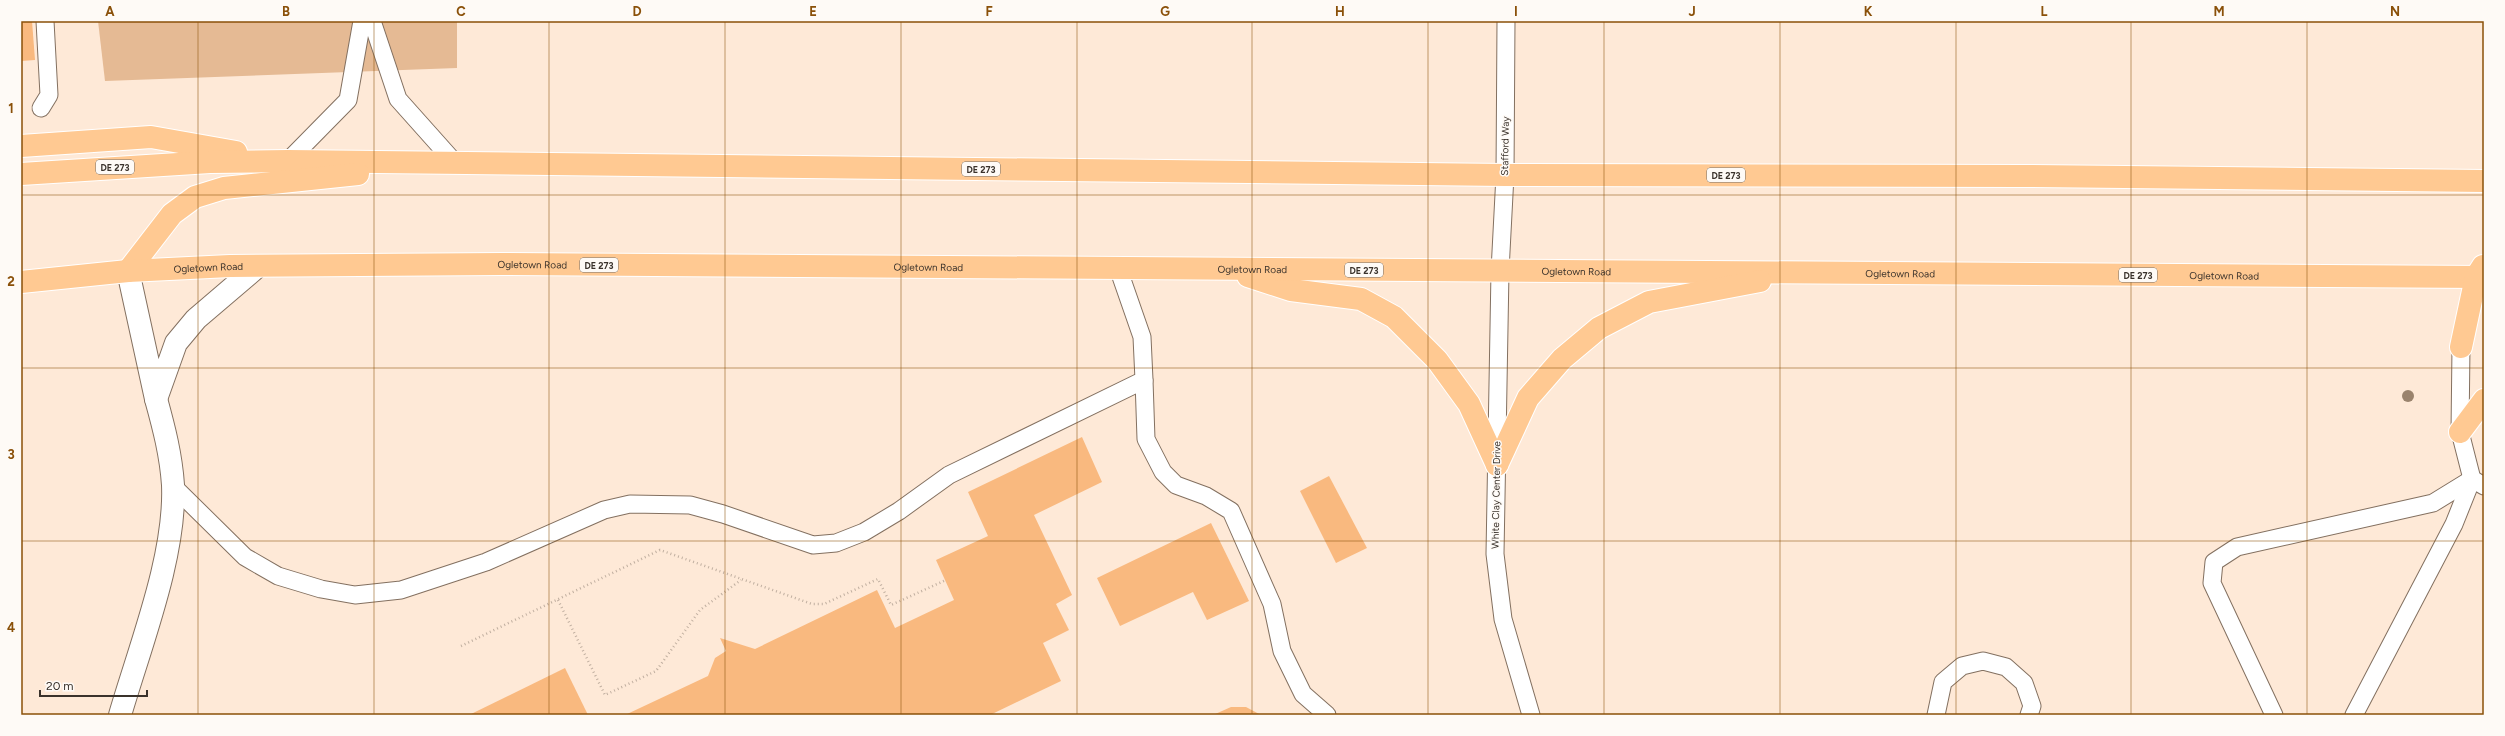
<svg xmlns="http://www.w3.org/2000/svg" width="2505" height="736" font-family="Figtree,sans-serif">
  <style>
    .green { fill: #e5ba94 }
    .building { fill: #f9b97f }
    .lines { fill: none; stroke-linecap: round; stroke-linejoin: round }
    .service-casing { stroke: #837060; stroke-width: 19 }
    .minor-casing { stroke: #837060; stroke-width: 24 }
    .primary-casing { stroke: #fff; stroke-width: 24 }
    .path { stroke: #c0afa0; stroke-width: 2.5; stroke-dasharray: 1 3; stroke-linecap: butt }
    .service { stroke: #fff; stroke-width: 17 }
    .minor { stroke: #fff; stroke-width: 22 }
    .primary { stroke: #ffc992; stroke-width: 22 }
    .tree { fill: #9a836d }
    .grid { fill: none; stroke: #8a5009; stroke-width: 1; stroke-opacity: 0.55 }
    .labels { text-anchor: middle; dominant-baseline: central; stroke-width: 3; stroke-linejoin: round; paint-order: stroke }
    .shield { fill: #fefaf6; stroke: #756e68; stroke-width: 1 }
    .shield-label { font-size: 9px; font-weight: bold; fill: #3a322b }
    .street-label { font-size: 10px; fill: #3a322b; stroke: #fefaf6 }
    .neatline { fill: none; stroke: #8a5009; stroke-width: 1.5 }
    .grid-label { font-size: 13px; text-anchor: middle; font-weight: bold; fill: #8a5009 }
  </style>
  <rect width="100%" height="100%" fill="#fee9d7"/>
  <polygon class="green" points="98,21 457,21 457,68 105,81"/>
  <g class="building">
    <polygon points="21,21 32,21 35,60 21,61"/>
    <polygon points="1082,437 1102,482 1034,515 1072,595 1056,604 1069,630 1043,643 1061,681 990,715 625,715 708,676 715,658 726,651 720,638 755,649 877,590 895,628 954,600 936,560 988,536 968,492"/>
    <polygon points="1329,476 1367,548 1336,563 1300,491"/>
    <polygon points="1211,523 1249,601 1207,620 1193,592 1120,626 1097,578"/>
    <polygon points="565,668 588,715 469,715"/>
    <polygon points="1231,707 1246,707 1261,715 1213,715"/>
  </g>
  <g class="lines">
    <defs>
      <g id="service">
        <polyline points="372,21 398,99 456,164"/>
        <polyline points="1506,21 1505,175 1500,271 1495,554 1503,619 1531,715"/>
        <polyline points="41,108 49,95 45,21"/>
        <polyline points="288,161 348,100 362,21"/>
        <polyline points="1144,380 1146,439 1163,472 1176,485 1206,496 1231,511 1272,604 1282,651 1303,694 1327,715"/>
        <polyline points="173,486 245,557 278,576 321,589 355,595 401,590 486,562 604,510 630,504 690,505 723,514 813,545 836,543 864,532 899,511 949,475 1144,380 1142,337 1118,268"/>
        <polyline points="1936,715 1943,682 1962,666 1983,661 2006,667 2024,683 2032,706 2029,715"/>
        <polyline points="2274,715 2212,583 2214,562 2237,547 2433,503 2472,479 2484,486"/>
        <polyline points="2354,715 2454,524 2472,479 2460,432 2461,347"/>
      </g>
      <g id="minor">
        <polyline points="128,271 156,399 176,343 196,319 258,266"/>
        <path d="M120 715C140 646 176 556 173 485 171 455 164 428 156 399"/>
      </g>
      <g id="primary">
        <polyline points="21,146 151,137 236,152"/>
        <polyline points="21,174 210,162 288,161 1505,175 2023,176 2484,181"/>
        <polyline points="128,271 172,214 195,197 224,188 358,174"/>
        <polyline points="1248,276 1291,290 1361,299 1394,317 1437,360 1469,404 1497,465"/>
        <path id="s1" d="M21 282 128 271 230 266 502 264 2484 277"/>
        <polyline points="2461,347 2476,277 2483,266"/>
        <polyline points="2460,432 2484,400"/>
        <polyline points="1497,465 1528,398 1562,359 1599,328 1649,302 1760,281"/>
      </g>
    </defs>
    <use href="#service" class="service-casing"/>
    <use href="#minor" class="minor-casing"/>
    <use href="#primary" class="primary-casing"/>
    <g class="path">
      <polyline points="558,600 605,695 656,671 700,610 741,580"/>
      <polyline points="461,646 660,550 812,604 824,604 878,579 891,605 946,580"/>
    </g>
    <use href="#service" class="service"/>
    <use href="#minor" class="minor"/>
    <use href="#primary" class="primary"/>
  </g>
  <circle class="tree" cx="2408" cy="396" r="6"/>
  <path class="grid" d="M198 21V715M374 21V715M549 21V715M725 21V715M901 21V715M1077 21V715M1252 21V715M1428 21V715M1604 21V715M1780 21V715M1956 21V715M2131 21V715M2307 21V715M21 195H2484M21 368H2484M21 541H2484"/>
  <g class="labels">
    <g class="shield">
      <rect x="96" y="160" width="38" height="14" rx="3"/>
      <rect x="962" y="162" width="38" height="14" rx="3"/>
      <rect x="1707" y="168" width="38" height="14" rx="3"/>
      <rect x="580" y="258" width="38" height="14" rx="3"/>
      <rect x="1345" y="263" width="38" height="14" rx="3"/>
      <rect x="2119" y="268" width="38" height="14" rx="3"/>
    </g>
    <g class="shield-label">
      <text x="115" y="167">DE 273</text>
      <text x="981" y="169">DE 273</text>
      <text x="1726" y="175">DE 273</text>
      <text x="599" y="265">DE 273</text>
      <text x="1364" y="270">DE 273</text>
      <text x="2138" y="275">DE 273</text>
    </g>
    <g class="street-label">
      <text transform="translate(1505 146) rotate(-89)">Stafford Way</text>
      <text stroke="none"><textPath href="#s1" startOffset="512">Ogletown Road</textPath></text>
      <text stroke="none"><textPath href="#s1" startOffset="188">Ogletown Road</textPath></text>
      <text stroke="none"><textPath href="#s1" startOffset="908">Ogletown Road</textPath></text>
      <text stroke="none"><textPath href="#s1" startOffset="1232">Ogletown Road</textPath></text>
      <text stroke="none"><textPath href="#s1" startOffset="1556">Ogletown Road</textPath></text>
      <text stroke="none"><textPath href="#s1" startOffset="1880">Ogletown Road</textPath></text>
      <text stroke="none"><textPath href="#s1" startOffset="2204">Ogletown Road</textPath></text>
      <text transform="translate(1496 495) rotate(-89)">White Clay Center Drive</text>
    </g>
  </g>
  <rect width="2505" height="736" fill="none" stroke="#fefaf6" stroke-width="44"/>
  <path d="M40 690v6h107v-6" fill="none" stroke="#3a322b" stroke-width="2"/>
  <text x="46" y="690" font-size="12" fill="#3a322b" stroke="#fefaf6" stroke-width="3" paint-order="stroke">20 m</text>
  <rect x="22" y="22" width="2461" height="692" class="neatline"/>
  <g class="grid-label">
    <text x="110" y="16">A</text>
    <text x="286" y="16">B</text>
    <text x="461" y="16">C</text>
    <text x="637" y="16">D</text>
    <text x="813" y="16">E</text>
    <text x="989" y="16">F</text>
    <text x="1165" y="16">G</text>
    <text x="1340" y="16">H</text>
    <text x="1516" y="16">I</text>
    <text x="1692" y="16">J</text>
    <text x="1868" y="16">K</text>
    <text x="2044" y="16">L</text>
    <text x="2219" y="16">M</text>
    <text x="2395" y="16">N</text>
    <text x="11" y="113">1</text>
    <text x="11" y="286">2</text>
    <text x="11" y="459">3</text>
    <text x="11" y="632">4</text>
  </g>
</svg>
